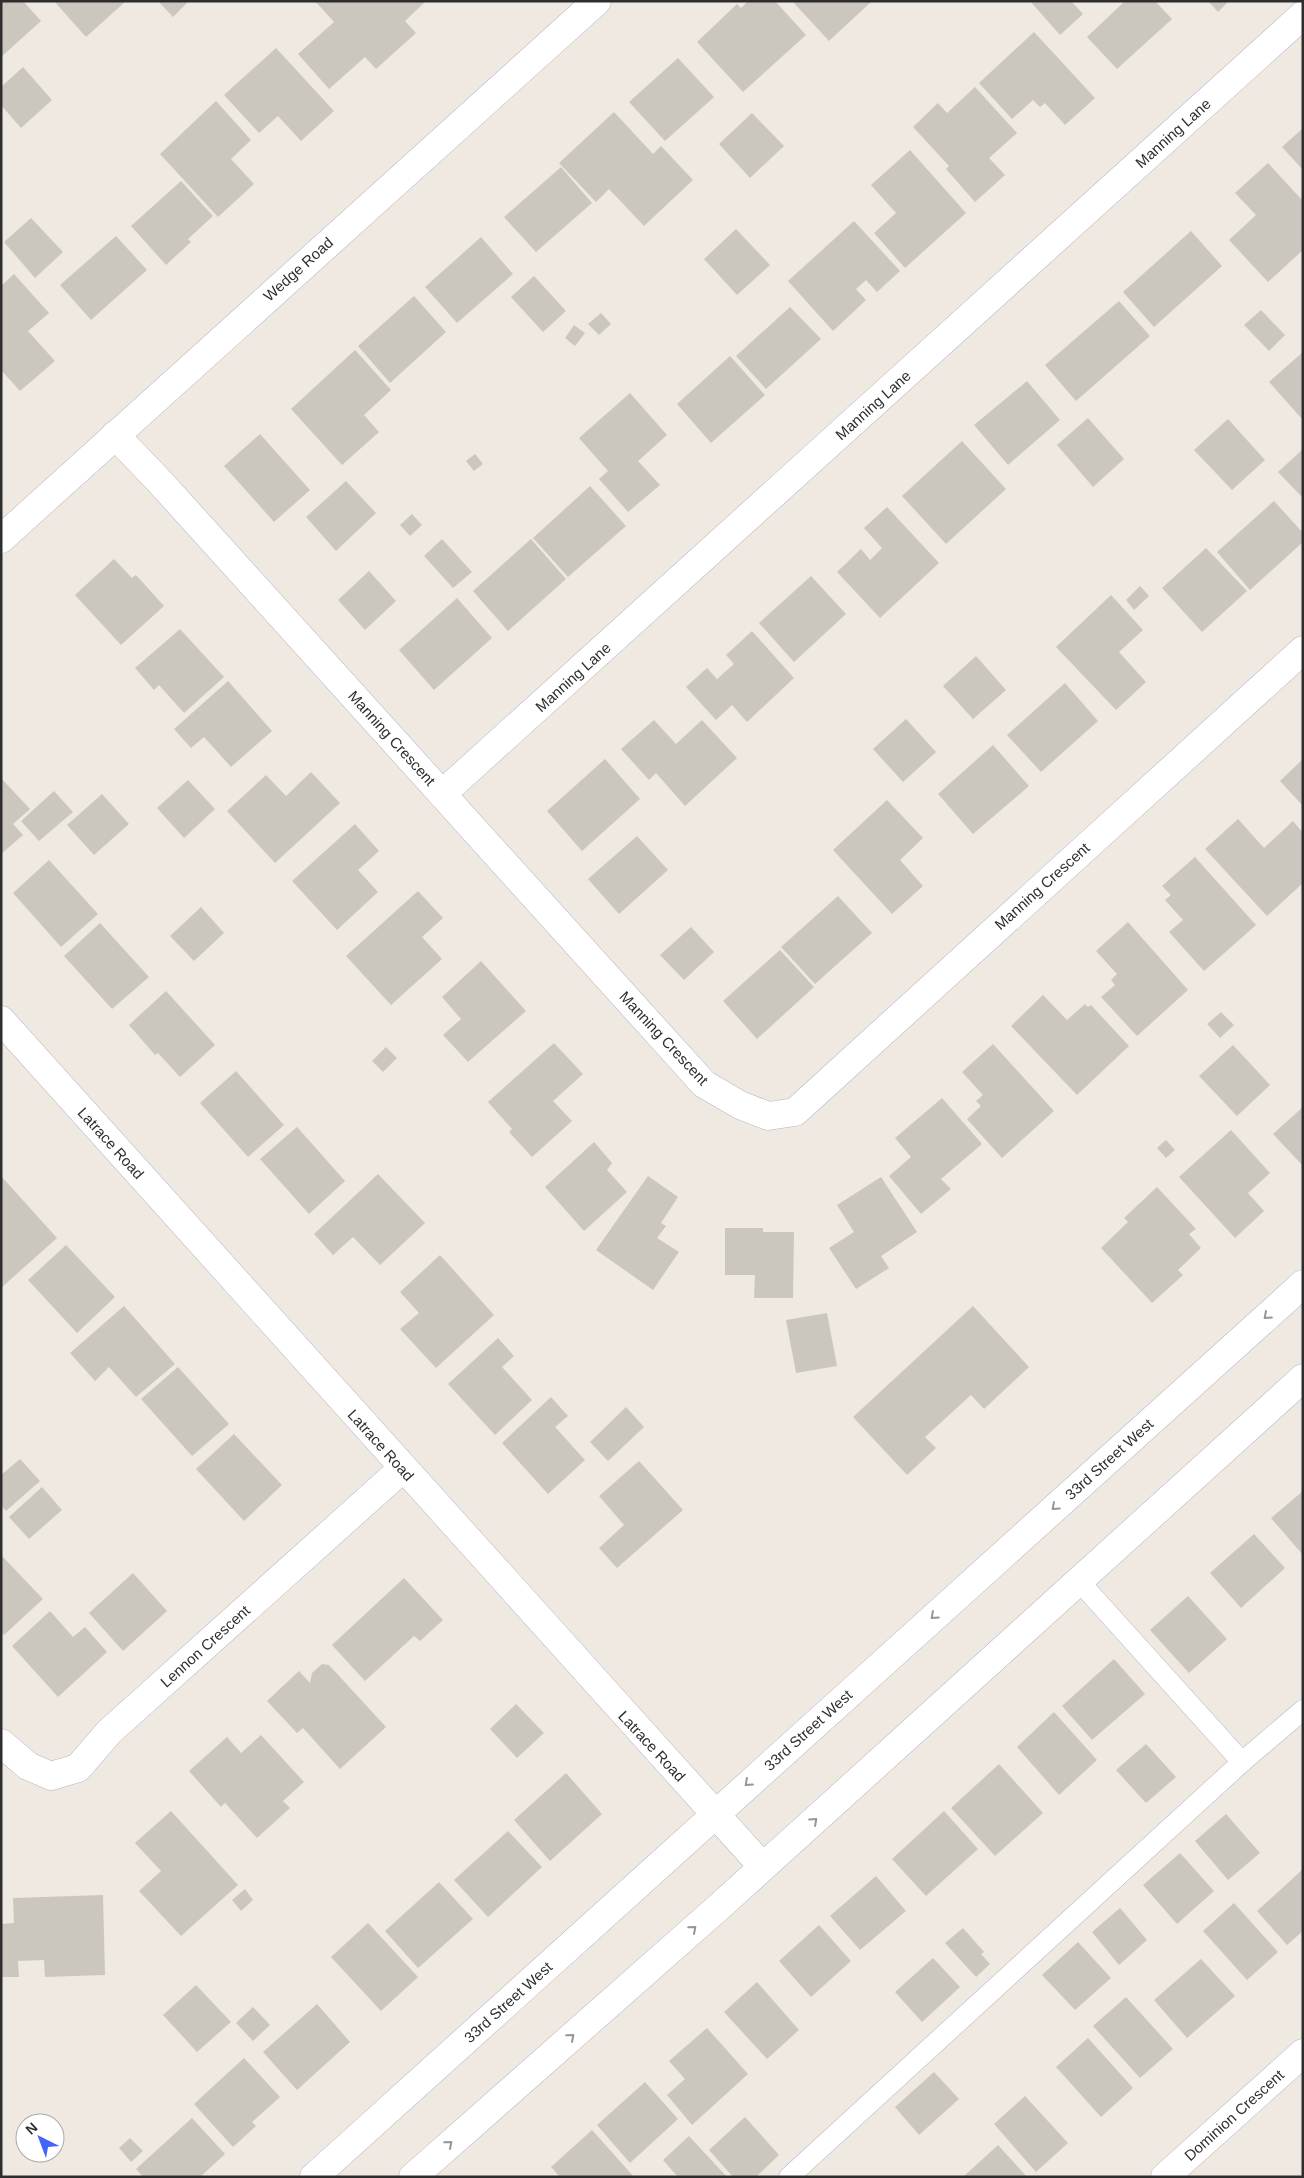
<svg xmlns="http://www.w3.org/2000/svg" width="1304" height="2178" font-family="Helvetica,sans-serif">
  <style>
    .building { fill: #cbc7bf }
    .lines { fill: none; stroke-linecap: round; stroke-linejoin: round }
    .lane-casing { stroke: #b4b7c1; stroke-width: 21 }
    .street-casing { stroke: #b4b7c1; stroke-width: 29 }
    .secondary-casing { stroke: #b4b7c1; stroke-width: 29 }
    .lane { stroke: #fff; stroke-width: 20 }
    .street { stroke: #fff; stroke-width: 28 }
    .secondary { stroke: #fff; stroke-width: 28 }
    .oneway { stroke: #969696 }
    .labels { text-anchor: middle; dominant-baseline: central; stroke-width: 4; stroke-linejoin: round; paint-order: stroke }
    .street-label { font-size: 15px; fill: #2e2e2e; stroke: #fff }
  </style>
  <rect width="100%" height="100%" fill="#efe9e1"/>
  <g class="building">
    <polygon points="1,1 23,1 41,21 1,57"/>
    <polygon points="54,1 126,1 86,37"/>
    <polygon points="158,1 189,1 173,17"/>
    <polygon points="315,1 426,1 405,21 416,33 376,69 365,57 329,89 298,54 334,22"/>
    <polygon points="748,1 775,1 806,35 743,92 697,42 737,4 741,8"/>
    <polygon points="795,1 872,1 829,41 794,3"/>
    <polygon points="1030,1 1071,1 1083,14 1060,35"/>
    <polygon points="1125,1 1155,1 1172,19 1117,69 1087,37"/>
    <polygon points="1208,1 1229,1 1218,12"/>
    <polygon points="1034,32 1095,98 1065,125 1045,103 1040,107 1033,100 1012,119 979,83"/>
    <polygon points="276,48 334,111 301,141 278,116 259,133 224,95"/>
    <polygon points="678,58 714,97 665,141 629,102"/>
    <polygon points="23,67 52,100 21,128 1,105 1,87"/>
    <polygon points="975,87 1017,133 989,158 1005,175 975,202 946,169 949,166 913,127 938,103 947,113"/>
    <polygon points="216,101 251,140 231,159 254,184 218,217 160,154"/>
    <polygon points="614,112 653,154 661,146 693,180 644,226 609,189 596,202 559,163"/>
    <polygon points="752,113 784,146 750,178 719,144"/>
    <polygon points="1303,128 1303,170 1282,147"/>
    <polygon points="910,150 966,213 905,268 874,233 896,213 871,185"/>
    <polygon points="1268,163 1303,201 1303,250 1268,282 1229,240 1256,215 1235,193"/>
    <polygon points="561,167 592,203 536,252 504,217"/>
    <polygon points="181,181 213,216 188,239 191,242 166,265 131,226"/>
    <polygon points="31,218 63,252 35,278 4,242"/>
    <polygon points="854,221 900,271 877,292 866,280 856,289 866,300 833,331 788,281"/>
    <polygon points="736,229 770,265 737,295 704,259"/>
    <polygon points="1191,231 1222,266 1154,327 1123,292"/>
    <polygon points="116,236 147,270 91,320 60,285"/>
    <polygon points="481,237 513,274 457,323 425,287"/>
    <polygon points="14,274 49,313 28,331 55,361 20,391 1,370 1,286"/>
    <polygon points="534,276 566,311 543,332 511,297"/>
    <polygon points="414,296 446,332 390,383 358,346"/>
    <polygon points="1119,301 1150,336 1076,401 1045,365"/>
    <polygon points="790,307 821,339 766,389 736,356"/>
    <polygon points="1261,310 1285,335 1269,351 1244,325"/>
    <polygon points="601,313 611,324 599,335 588,324"/>
    <polygon points="574,325 585,333 575,346 565,338"/>
    <polygon points="355,350 391,390 364,415 379,432 342,465 291,409"/>
    <polygon points="1303,352 1303,420 1269,382"/>
    <polygon points="730,356 765,395 711,443 677,404"/>
    <polygon points="1027,381 1060,420 1008,465 974,425"/>
    <polygon points="630,393 667,435 638,461 660,485 628,512 599,479 608,471 579,438"/>
    <polygon points="1088,418 1124,459 1093,487 1057,445"/>
    <polygon points="1228,419 1265,460 1232,490 1194,450"/>
    <polygon points="260,434 310,490 274,522 224,466"/>
    <polygon points="962,441 1006,489 946,544 902,496"/>
    <polygon points="1303,449 1303,498 1278,472"/>
    <polygon points="475,454 483,464 474,471 466,461"/>
    <polygon points="346,481 376,513 336,551 306,517"/>
    <polygon points="590,486 626,526 568,577 533,538"/>
    <polygon points="1274,501 1303,533 1303,542 1250,590 1217,552"/>
    <polygon points="887,507 939,563 880,618 837,572 861,549 870,560 882,548 864,528"/>
    <polygon points="412,514 422,525 410,536 400,525"/>
    <polygon points="442,539 472,572 453,588 424,556"/>
    <polygon points="531,539 566,579 508,631 473,591"/>
    <polygon points="1206,548 1247,591 1202,632 1162,588"/>
    <polygon points="114,559 132,578 136,575 164,606 121,645 75,595"/>
    <polygon points="369,571 396,601 365,630 338,600"/>
    <polygon points="811,576 846,614 794,662 759,623"/>
    <polygon points="1140,586 1149,596 1134,610 1126,600"/>
    <polygon points="1111,595 1143,630 1119,652 1146,682 1116,710 1056,647"/>
    <polygon points="457,598 492,638 434,690 399,650"/>
    <polygon points="180,629 224,677 184,713 159,685 154,690 135,668"/>
    <polygon points="752,631 794,678 747,722 732,705 716,720 686,687 707,668 717,679 734,664 726,655"/>
    <polygon points="976,656 1006,690 973,719 943,686"/>
    <polygon points="228,681 272,731 231,767 204,737 191,748 174,729"/>
    <polygon points="1065,683 1098,721 1041,772 1007,735"/>
    <polygon points="906,719 936,752 903,782 873,749"/>
    <polygon points="654,720 676,744 702,720 737,758 685,806 656,773 649,780 621,749"/>
    <polygon points="993,745 1029,786 973,834 938,794"/>
    <polygon points="605,759 640,799 582,851 547,811"/>
    <polygon points="1303,759 1303,806 1280,781"/>
    <polygon points="311,772 340,803 275,863 227,811 266,775 286,796"/>
    <polygon points="1,778 30,809 13,824 23,835 1,854"/>
    <polygon points="188,780 215,809 184,838 157,808"/>
    <polygon points="54,791 73,812 39,841 21,821"/>
    <polygon points="102,794 129,824 94,855 67,825"/>
    <polygon points="887,800 923,838 900,860 923,886 892,914 833,850"/>
    <polygon points="1238,819 1264,848 1293,821 1303,833 1303,883 1267,916 1205,849"/>
    <polygon points="355,824 379,851 358,870 378,892 337,930 292,881"/>
    <polygon points="637,836 668,870 619,914 588,879"/>
    <polygon points="1195,857 1256,925 1204,971 1169,932 1183,920 1165,900 1171,895 1162,886"/>
    <polygon points="49,860 98,914 61,947 13,893"/>
    <polygon points="418,891 443,918 422,937 442,959 391,1005 346,956"/>
    <polygon points="838,896 872,933 815,984 781,947"/>
    <polygon points="201,907 224,933 194,961 170,936"/>
    <polygon points="1128,922 1188,990 1137,1036 1101,997 1115,985 1111,980 1117,974 1096,951"/>
    <polygon points="100,923 149,977 112,1009 64,956"/>
    <polygon points="691,927 714,952 684,980 660,955"/>
    <polygon points="780,950 814,987 757,1039 723,1001"/>
    <polygon points="481,961 526,1011 468,1062 443,1035 461,1019 442,997"/>
    <polygon points="166,991 215,1045 180,1077 158,1053 155,1055 129,1025"/>
    <polygon points="1043,995 1067,1020 1085,1004 1088,1007 1091,1005 1129,1046 1077,1095 1011,1026"/>
    <polygon points="1221,1012 1234,1025 1220,1038 1207,1024"/>
    <polygon points="554,1043 583,1074 553,1101 572,1121 532,1157 509,1132 512,1129 488,1102"/>
    <polygon points="993,1044 1054,1111 1002,1158 967,1119 981,1106 976,1101 983,1095 962,1072"/>
    <polygon points="1233,1045 1270,1085 1237,1116 1199,1076"/>
    <polygon points="386,1047 397,1058 383,1072 372,1061"/>
    <polygon points="236,1071 284,1125 248,1157 200,1103"/>
    <polygon points="942,1098 982,1144 941,1179 951,1189 921,1214 889,1176 911,1157 895,1138"/>
    <polygon points="1303,1107 1303,1166 1273,1134"/>
    <polygon points="297,1127 345,1181 309,1214 260,1159"/>
    <polygon points="1231,1130 1270,1173 1248,1193 1264,1211 1235,1238 1179,1177"/>
    <polygon points="1166,1140 1175,1150 1166,1158 1157,1148"/>
    <polygon points="594,1142 612,1163 607,1170 627,1192 584,1231 545,1187"/>
    <polygon points="378,1174 425,1223 380,1265 353,1237 333,1255 314,1234"/>
    <polygon points="1,1176 57,1238 1,1288"/>
    <polygon points="648,1176 678,1197 661,1223 666,1226 657,1238 679,1252 653,1290 596,1250"/>
    <polygon points="881,1177 917,1232 881,1256 889,1268 856,1289 829,1248 854,1232 837,1205"/>
    <polygon points="1157,1187 1196,1229 1189,1234 1201,1248 1178,1270 1183,1275 1152,1303 1101,1248 1128,1222 1124,1218"/>
    <polygon points="725,1228 763,1228 763,1232 794,1232 793,1298 754,1298 755,1275 725,1275"/>
    <polygon points="66,1245 115,1297 77,1333 28,1280"/>
    <polygon points="440,1255 494,1315 436,1368 400,1329 419,1313 400,1292"/>
    <polygon points="124,1306 175,1364 136,1397 109,1367 95,1381 70,1353"/>
    <polygon points="973,1306 1029,1367 984,1409 971,1395 925,1437 936,1448 907,1475 853,1417"/>
    <polygon points="827,1313 837,1366 796,1373 786,1320"/>
    <polygon points="498,1338 514,1356 502,1367 532,1400 495,1435 448,1384"/>
    <polygon points="178,1367 229,1424 192,1456 141,1399"/>
    <polygon points="551,1397 568,1416 555,1427 585,1460 548,1494 502,1443"/>
    <polygon points="626,1407 644,1427 608,1461 590,1442"/>
    <polygon points="234,1434 282,1485 244,1521 196,1469"/>
    <polygon points="20,1459 40,1481 6,1511 1,1505 1,1475"/>
    <polygon points="639,1461 683,1510 617,1568 599,1548 624,1525 599,1496"/>
    <polygon points="42,1487 62,1510 29,1539 9,1517"/>
    <polygon points="1303,1491 1303,1555 1271,1518"/>
    <polygon points="1254,1534 1285,1568 1241,1608 1210,1573"/>
    <polygon points="1,1555 43,1599 4,1635 1,1632"/>
    <polygon points="133,1573 167,1611 123,1651 89,1613"/>
    <polygon points="404,1578 443,1620 420,1641 414,1636 365,1681 332,1645"/>
    <polygon points="1188,1596 1227,1639 1189,1673 1150,1630"/>
    <polygon points="50,1611 73,1637 85,1627 107,1652 58,1697 12,1646"/>
    <polygon points="1114,1659 1145,1694 1092,1740 1062,1706"/>
    <polygon points="322,1664 329,1665 386,1727 340,1769 303,1728 297,1733 267,1701 299,1671 310,1683 312,1673"/>
    <polygon points="516,1704 544,1733 517,1758 490,1729"/>
    <polygon points="1054,1712 1097,1760 1059,1795 1017,1747"/>
    <polygon points="261,1735 304,1782 283,1801 290,1808 257,1838 225,1803 221,1807 189,1771 227,1737 241,1753"/>
    <polygon points="1146,1744 1176,1777 1146,1803 1116,1770"/>
    <polygon points="999,1764 1043,1813 995,1856 951,1808"/>
    <polygon points="566,1773 602,1814 550,1861 514,1820"/>
    <polygon points="171,1811 238,1885 181,1936 139,1891 161,1871 135,1843"/>
    <polygon points="944,1811 978,1849 926,1896 892,1859"/>
    <polygon points="1226,1814 1260,1853 1228,1880 1195,1841"/>
    <polygon points="508,1831 542,1867 488,1917 454,1880"/>
    <polygon points="1180,1853 1214,1891 1177,1924 1143,1885"/>
    <polygon points="1302,1870 1303,1931 1287,1945 1257,1911"/>
    <polygon points="876,1876 906,1911 860,1950 830,1916"/>
    <polygon points="439,1882 473,1919 418,1968 385,1931"/>
    <polygon points="245,1889 253,1900 241,1911 232,1900"/>
    <polygon points="103,1895 105,1975 45,1977 44,1960 18,1961 19,1977 1,1977 1,1924 14,1923 13,1898"/>
    <polygon points="1234,1903 1278,1952 1247,1980 1203,1931"/>
    <polygon points="1120,1908 1147,1940 1119,1965 1092,1932"/>
    <polygon points="368,1923 418,1977 381,2011 331,1957"/>
    <polygon points="819,1925 851,1961 811,1997 779,1961"/>
    <polygon points="963,1928 984,1952 981,1954 990,1964 976,1977 945,1943"/>
    <polygon points="1078,1942 1111,1978 1075,2010 1042,1975"/>
    <polygon points="933,1958 960,1987 922,2022 895,1992"/>
    <polygon points="1201,1959 1235,1996 1187,2038 1154,2000"/>
    <polygon points="757,1982 799,2030 767,2059 724,2012"/>
    <polygon points="196,1985 231,2022 197,2052 163,2015"/>
    <polygon points="1126,1997 1173,2049 1140,2078 1093,2026"/>
    <polygon points="317,2004 350,2042 297,2090 263,2052"/>
    <polygon points="253,2007 270,2025 253,2041 236,2023"/>
    <polygon points="707,2028 748,2074 692,2125 667,2095 685,2079 669,2061"/>
    <polygon points="1088,2038 1133,2088 1101,2117 1056,2067"/>
    <polygon points="244,2058 280,2097 252,2122 256,2126 233,2147 194,2104"/>
    <polygon points="934,2072 959,2099 919,2135 895,2107"/>
    <polygon points="645,2082 678,2119 630,2163 597,2125"/>
    <polygon points="1025,2096 1068,2143 1036,2172 994,2124"/>
    <polygon points="745,2117 779,2155 756,2177 733,2177 709,2150"/>
    <polygon points="192,2118 225,2154 200,2177 143,2177 136,2169"/>
    <polygon points="592,2130 634,2177 560,2177 551,2167"/>
    <polygon points="689,2136 727,2177 678,2177 663,2160"/>
    <polygon points="130,2138 143,2151 131,2162 119,2148"/>
    <polygon points="998,2145 1027,2177 963,2177"/>
  </g>
  <g class="lines">
    <defs>
      <g id="lane">
        <polyline points="1078,1580 1242,1762"/>
        <polyline points="789,2177 1242,1762 1303,1710"/>
      </g>
      <g id="street">
        <polyline points="115,435 161,483 704,1084 740,1105 768,1116 795,1112 1303,650"/>
        <polyline points="442,794 1303,15"/>
        <polyline points="1,1020 763,1867"/>
        <polyline points="1,1743 28,1766 51,1776 78,1768 109,1732 402,1469"/>
        <polyline points="1165,2177 1303,2053"/>
      </g>
      <g id="secondary">
        <polyline points="1,539 597,1"/>
        <polyline points="314,2177 1303,1284"/>
        <polyline points="413,2177 720,1906 1303,1378"/>
      </g>
    </defs>
    <use href="#lane" class="lane-casing"/>
    <use href="#street" class="street-casing"/>
    <use href="#secondary" class="secondary-casing"/>
    <use href="#lane" class="lane"/>
    <use href="#street" class="street"/>
    <use href="#secondary" class="secondary"/>
  </g>
  <defs><path id="oneway-chevron" d="M-2-3.5L2.5 0L-2 3.5" fill="none" stroke-width="1.6" stroke-linecap="round" stroke-linejoin="round" transform="scale(1.25)"/></defs>
  <g class="oneway">
    <use href="#oneway-chevron" transform="translate(1267 1316) rotate(138)"/>
    <use href="#oneway-chevron" transform="translate(1055 1507) rotate(138)"/>
    <use href="#oneway-chevron" transform="translate(934 1616) rotate(138)"/>
    <use href="#oneway-chevron" transform="translate(748 1783) rotate(138)"/>
    <use href="#oneway-chevron" transform="translate(814 1821) rotate(-42)"/>
    <use href="#oneway-chevron" transform="translate(693 1929) rotate(-41)"/>
    <use href="#oneway-chevron" transform="translate(571 2037) rotate(-41)"/>
    <use href="#oneway-chevron" transform="translate(449 2144) rotate(-41)"/>
  </g>
  <g class="labels">
    <g class="street-label">
      <text transform="translate(1173 133) rotate(-42)">Manning Lane</text>
      <text transform="translate(298 269) rotate(-42)">Wedge Road</text>
      <text transform="translate(873 405) rotate(-42)">Manning Lane</text>
      <text transform="translate(573 677) rotate(-42)">Manning Lane</text>
      <text transform="translate(392 738) rotate(48)">Manning Crescent</text>
      <text transform="translate(1042 886) rotate(-42)">Manning Crescent</text>
      <text transform="translate(664 1038) rotate(47)">Manning Crescent</text>
      <text transform="translate(111 1143) rotate(48)">Latrace Road</text>
      <text transform="translate(381 1445) rotate(48)">Latrace Road</text>
      <text transform="translate(1109 1459) rotate(-42)">33rd Street West</text>
      <text transform="translate(205 1646) rotate(-42)">Lennon Crescent</text>
      <text transform="translate(808 1730) rotate(-42)">33rd Street West</text>
      <text transform="translate(652 1746) rotate(47)">Latrace Road</text>
      <text transform="translate(508 2002) rotate(-42)">33rd Street West</text>
      <text transform="translate(1234 2115) rotate(-42)">Dominion Crescent</text>
    </g>
  </g>
  <rect width="1304" height="2178" fill="none" stroke="#2e2e2e" stroke-width="5"/>
  <g transform="translate(40 2138) rotate(318)"><circle r="24" fill="#ffffff" stroke="#ababab"/>
  <path d="M0-4L9 19L0 12L-9 19Z" fill="#4264fb"/>
  <text y="-8" font-size="14" font-weight="bold" text-anchor="middle" fill="#2e2e2e">N</text>
  </g>
</svg>
